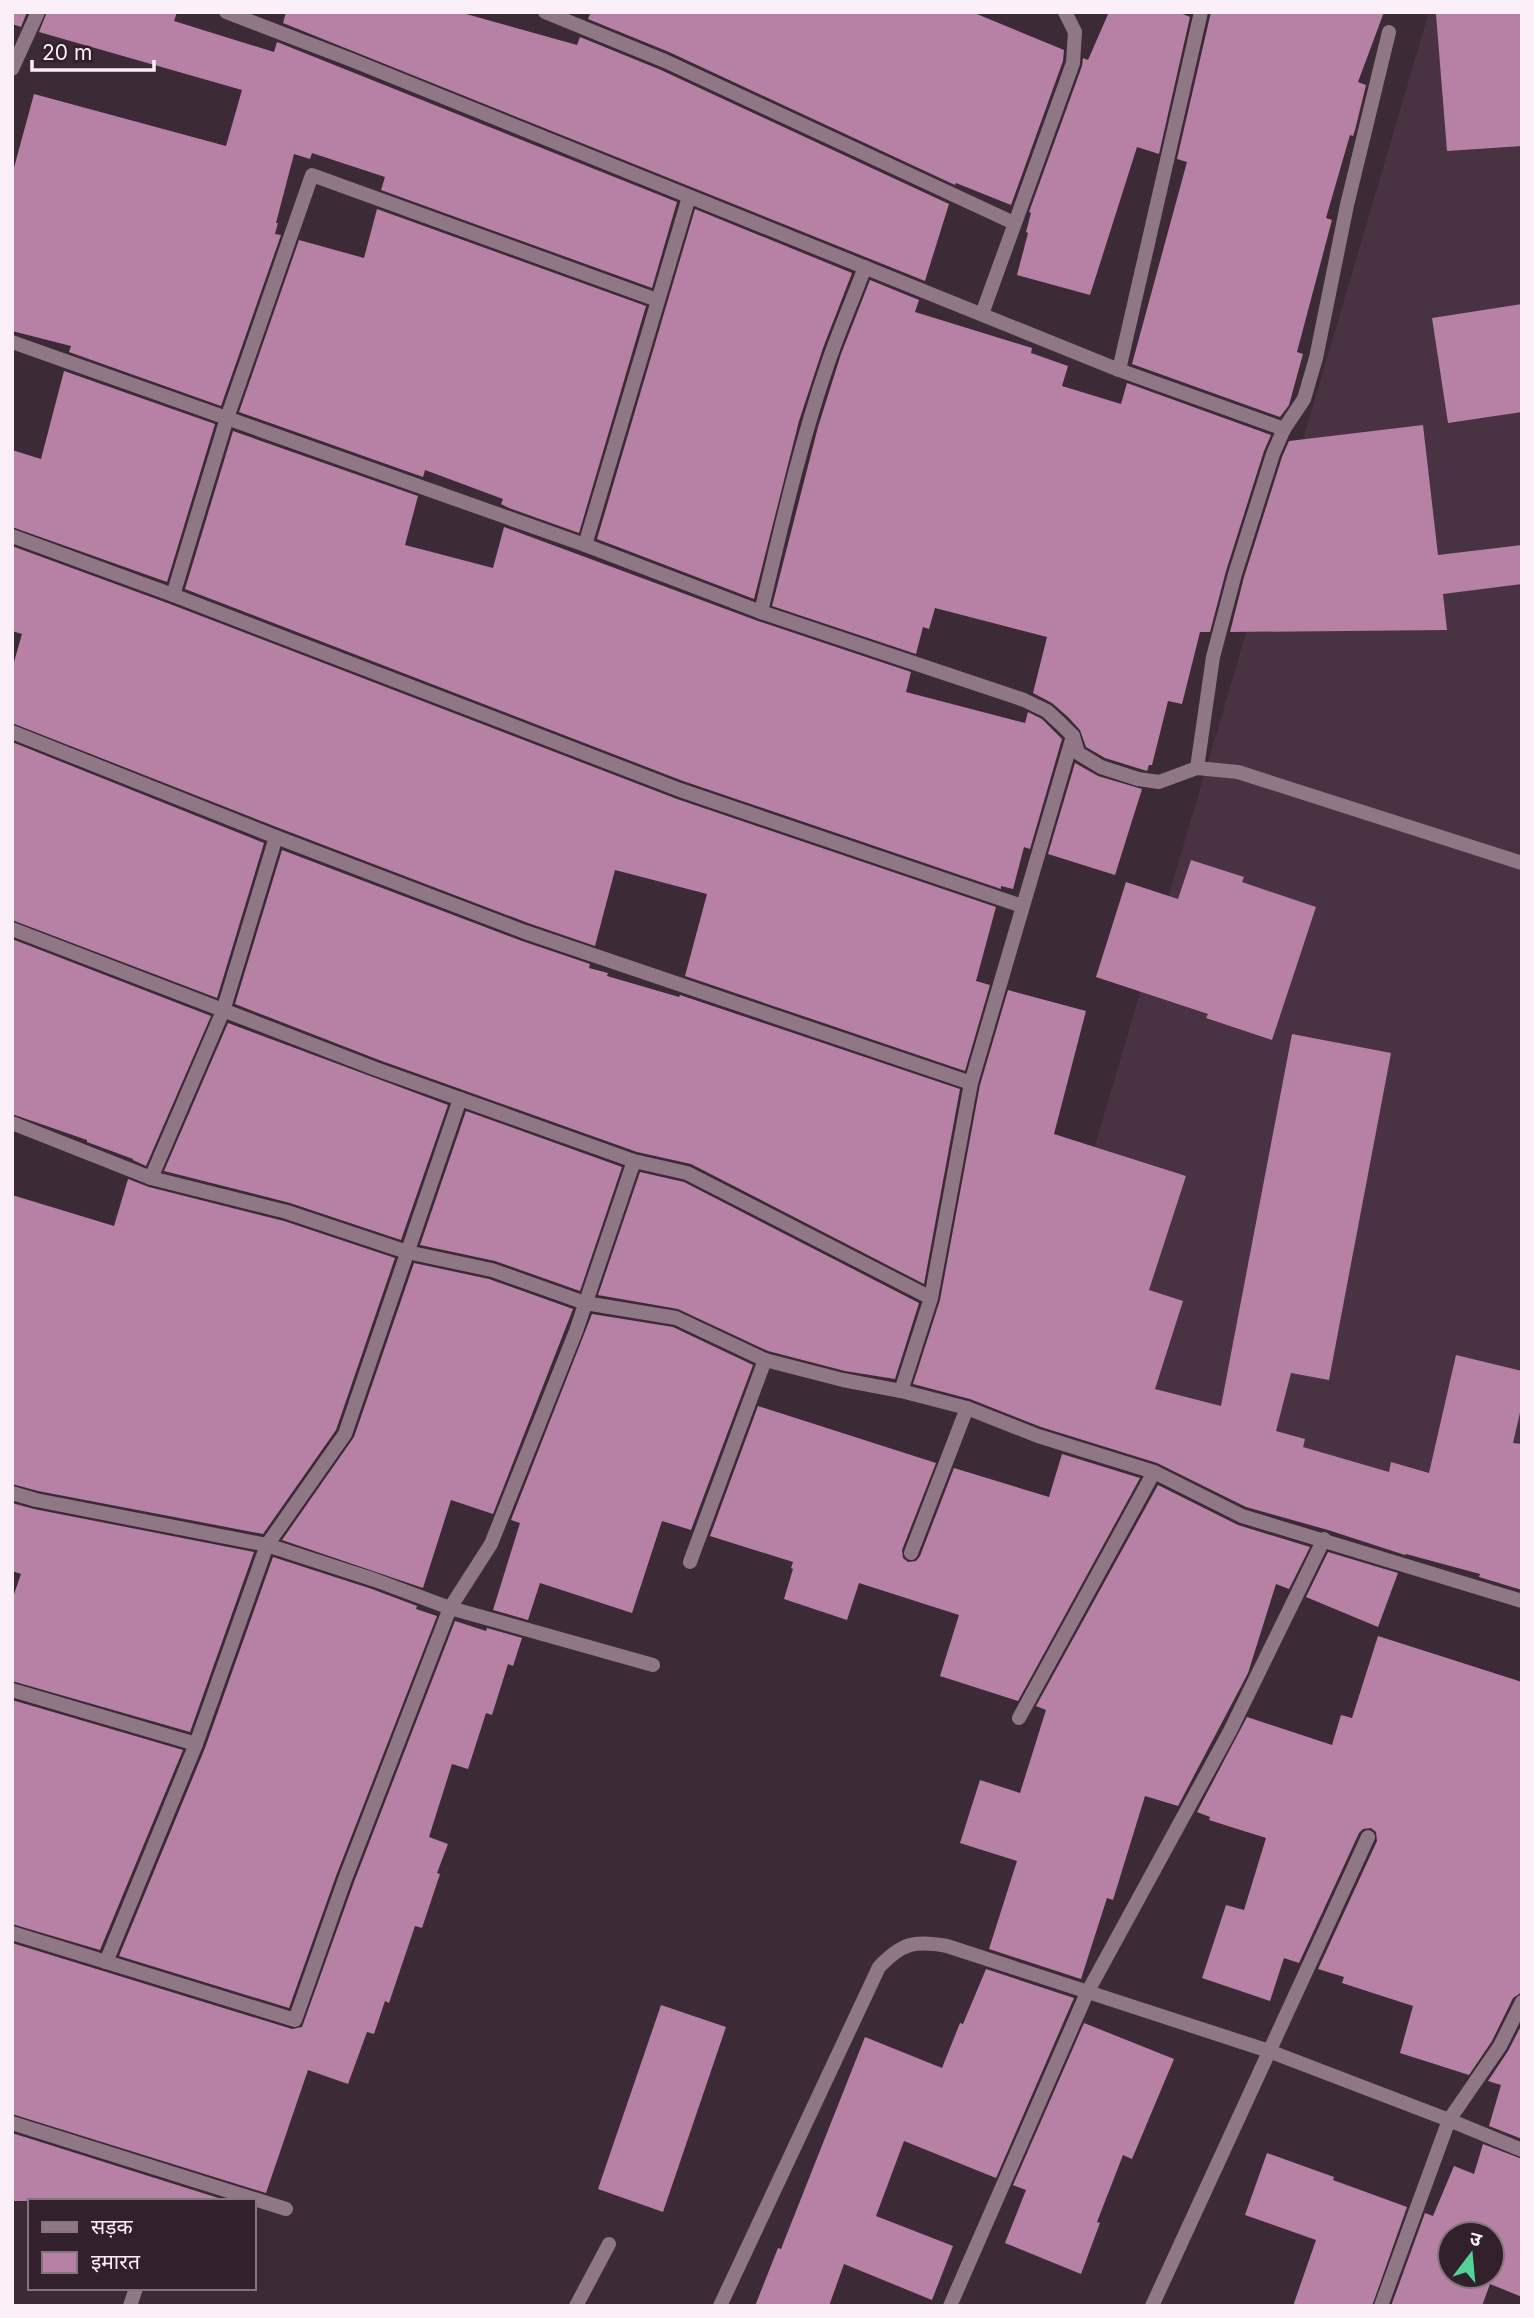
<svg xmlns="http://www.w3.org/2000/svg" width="1534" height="2318" font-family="Inter,'Noto Sans Devanagari',sans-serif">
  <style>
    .built { fill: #493241 }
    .building { fill: #b681a4; fill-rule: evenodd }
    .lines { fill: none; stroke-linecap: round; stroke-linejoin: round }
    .street { stroke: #8f7786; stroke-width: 14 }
  </style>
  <rect width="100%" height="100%" fill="#3c2b36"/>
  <polygon class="built" points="1429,12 1522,12 1522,1519 1028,1373"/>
  <g class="building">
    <polygon points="12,12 27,12 21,27 12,24"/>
    <polygon points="47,12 177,12 174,21 274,52 277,42 677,202 652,288 381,190 385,177 312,153 310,159 294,154 276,223 278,223 275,234 281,235 221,406 69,352 71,346 12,331 12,175 34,94 226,146 242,90 39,32"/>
    <polygon points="286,12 459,12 577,45 580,37 661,70 949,204 925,281 283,23"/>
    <polygon points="591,12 972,12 1064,50 1063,61 1011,205 956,183 955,185 669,52 588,19"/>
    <polygon points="1109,12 1178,12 1190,17 1159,154 1137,147 1090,295 1017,275 1028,233 1026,232 1031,213 1029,212 1082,66 1083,58 1088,60"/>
    <polygon points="1211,12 1384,12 1358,82 1366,85 1355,130 1353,136 1350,135 1326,218 1332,220 1297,352 1303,354 1289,405 1280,417 1132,364 1187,162 1177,159"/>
    <polygon points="1457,12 1522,12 1522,146 1447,151 1436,14"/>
    <polygon points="377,209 646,306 579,533 509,508 501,504 503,499 425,470 423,477 239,412 299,240 364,258"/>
    <polygon points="695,209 852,273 823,348 799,421 754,599 597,539"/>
    <polygon points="870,280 919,300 915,312 1032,348 1031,353 1068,366 1062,386 1121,404 1127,383 1271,435 1264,451 1226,571 1210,632 1200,632 1182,704 1168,701 1152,765 1149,765 1147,771 1105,758 1086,747 1080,730 1068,717 1052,703 1033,693 1047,637 935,608 929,629 923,627 916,654 772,606 818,427 841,354"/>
    <polygon points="1522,304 1522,412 1448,423 1432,318"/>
    <polygon points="64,371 215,424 167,582 12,527 12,450 41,459"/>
    <polygon points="1423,425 1438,555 1522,545 1522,584 1443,594 1447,630 1230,632 1244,577 1282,457 1289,441"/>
    <polygon points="233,431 418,496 405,545 493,568 504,527 758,621 911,672 906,692 1025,723 1028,712 1042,719 1062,739 1030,849 1024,847 1013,889 1001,886 1001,889 683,781 185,589"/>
    <polygon points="12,546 170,604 677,799 996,907 976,981 990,985 965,1071 685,976 707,894 615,870 595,946 528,923 279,828 12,723 12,669 22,634 12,631"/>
    <polygon points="12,742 264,843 217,998 12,920"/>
    <polygon points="1075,763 1098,776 1142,789 1115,875 1048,854"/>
    <polygon points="282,850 522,941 590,964 589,968 608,973 607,976 679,997 680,995 960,1089 924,1284 691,1164 637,1152 379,1060 235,1004"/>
    <polygon points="1191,860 1244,877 1242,882 1316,907 1272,1040 1206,1018 1208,1014 1096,977 1126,882 1178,899"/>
    <polygon points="12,939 211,1016 146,1166 133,1160 133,1159 87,1142 87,1140 12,1114"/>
    <polygon points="1008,990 1086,1011 1054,1134 1186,1176 1149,1290 1183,1301 1155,1389 1221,1406 1292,1034 1391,1053 1329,1380 1291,1373 1276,1431 1305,1439 1303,1447 1389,1472 1391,1462 1429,1473 1456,1355 1522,1371 1522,1404 1513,1443 1522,1444 1522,1590 1479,1577 1480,1574 1406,1554 1405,1555 1328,1530 1246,1507 1157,1463 1041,1427 970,1399 913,1384 940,1300 980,1085"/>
    <polygon points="228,1023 448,1105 401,1240 290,1203 164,1171"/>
    <polygon points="466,1111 622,1167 580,1291 495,1261 420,1245"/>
    <polygon points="640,1172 684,1182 919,1303 895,1379 845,1371 768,1351 678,1309 598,1295"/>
    <polygon points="128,1179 149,1187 284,1221 395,1258 336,1430 263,1534 38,1491 12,1484 12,1195 114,1226"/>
    <polygon points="414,1263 489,1279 573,1309 493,1514 451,1500 423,1588 282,1540 354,1437"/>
    <polygon points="592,1314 673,1327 753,1365 691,1530 662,1521 632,1613 540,1583 528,1620 493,1610 520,1523 511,1520"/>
    <polygon points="758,1406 936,1463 902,1550 903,1558 908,1562 916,1561 920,1556 954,1468 1049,1497 1062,1454 1140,1478 1018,1701 940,1676 959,1615 859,1583 847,1620 784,1599 793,1569 791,1568 793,1562 710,1536"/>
    <polygon points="1158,1485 1238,1525 1310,1547 1289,1589 1276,1584 1248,1673 1178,1806 1145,1796 1113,1900 1107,1898 1081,1979 989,1949 1017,1861 960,1843 980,1780 1020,1793 1046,1710 1036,1706"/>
    <polygon points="12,1503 34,1509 254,1552 190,1732 12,1681 12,1600 21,1574 12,1571"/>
    <polygon points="1328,1552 1398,1573 1378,1627 1306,1597"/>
    <polygon points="273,1557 372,1589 417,1606 416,1609 437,1616 336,1876 289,2008 119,1956 205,1748"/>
    <polygon points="455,1621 486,1631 487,1628 522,1638 513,1666 508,1664 492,1715 486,1713 468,1769 452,1764 429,1837 448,1844 437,1873 440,1874 422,1928 415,1926 389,2003 385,2001 374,2034 367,2032 348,2084 308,2070 266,2193 12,2114 12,1943 292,2029 302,2027 354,1882"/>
    <polygon points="1378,1636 1522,1682 1522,1992 1513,1998 1492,2041 1469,2075 1400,2053 1413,2006 1342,1983 1344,1977 1318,1969 1377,1841 1376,1832 1371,1828 1363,1829 1359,1833 1299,1963 1284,1958 1270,2001 1202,1978 1226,1905 1244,1910 1266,1838 1209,1820 1210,1817 1197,1812 1247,1717 1332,1745 1341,1715 1352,1718"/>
    <polygon points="12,1700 183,1750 100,1950 12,1924"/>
    <polygon points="986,1969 1074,1998 996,2178 904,2141 876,2216 953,2246 932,2300 844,2264 829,2306 755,2306 778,2248 781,2249 865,2037 942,2068 960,2023 963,2024"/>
    <polygon points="661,2005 726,2027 663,2212 598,2189"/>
    <polygon points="1084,2023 1174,2059 1132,2159 1123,2155 1097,2222 1100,2223 1081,2274 1005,2243 1026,2190 1013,2185"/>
    <polygon points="1522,2024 1522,2139 1489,2126 1501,2085 1488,2081 1508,2051"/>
    <polygon points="12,2133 228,2201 12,2201"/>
    <path d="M1483 2144 1522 2159V2297L1490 2284 1482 2306H1391L1425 2213 1433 2216 1454 2166 1474 2174ZM1450 2234H1492V2276H1450Z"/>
    <polygon points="1267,2153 1334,2177 1333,2180 1407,2207 1372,2306 1293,2306 1316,2240 1245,2215"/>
  </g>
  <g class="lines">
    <g class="street">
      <polyline points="226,12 349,59 1119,370 1284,429"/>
      <polyline points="545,12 665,61 1014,223"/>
      <polyline points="12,69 38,12"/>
      <polyline points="982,314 1073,63 1075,32 1065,12"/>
      <polyline points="12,342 585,545 761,612 1024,700 1047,711 1061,724 1073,736 1078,753 1101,767 1138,779 1159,782 1197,768 1238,772 1522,863"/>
      <polyline points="1119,370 1201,12"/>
      <polyline points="12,536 173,595 680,790 1022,906"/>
      <polyline points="585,545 689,197"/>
      <polyline points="173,595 227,418 312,175 657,300"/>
      <path d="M761 612C781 528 800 444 828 363 839 331 853 299 865 267"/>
      <polyline points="12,732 276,837 223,1011 151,1178 12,1123"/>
      <polyline points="1197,768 1213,657 1235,574 1273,454 1284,429 1304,399 1316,358 1347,205 1389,32"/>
      <polyline points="276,837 525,932 971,1083 931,1298"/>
      <polyline points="12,929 376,1069 634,1161 687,1173 931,1298 901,1391 967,1408 1038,1436 1154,1472 1242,1516 1522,1601"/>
      <polyline points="971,1083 1073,736"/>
      <polyline points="151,1178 287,1212 407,1252 492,1270 585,1303 676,1318 765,1360 843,1380 901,1391"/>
      <polyline points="12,1493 36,1500 267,1545 375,1580 450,1608 653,1665"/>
      <polyline points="911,1553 967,1408"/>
      <polyline points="690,1562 765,1360"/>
      <polyline points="12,1690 196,1744"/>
      <polyline points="1019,1718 1154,1472"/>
      <polyline points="12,1933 295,2020 345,1879 450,1608 491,1544 576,1331 634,1161"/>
      <polyline points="106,1962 196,1744 267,1545 345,1434 460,1099"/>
      <polyline points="12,2123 286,2209"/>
      <polyline points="130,2306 136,2288"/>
      <polyline points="576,2306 609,2244"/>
      <path d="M720 2306 879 1967C902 1943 914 1940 947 1946L1269 2051 1449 2120 1500 2046 1522 2002"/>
      <polyline points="950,2306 1087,1993 1230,1731 1324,1539"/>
      <polyline points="1152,2306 1368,1837"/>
      <polyline points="1381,2306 1449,2120 1522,2150"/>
    </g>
  </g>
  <rect width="1534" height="2318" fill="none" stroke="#fcf0f8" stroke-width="28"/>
  <rect x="28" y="2199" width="228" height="91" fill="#32212c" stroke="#83747e" stroke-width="2"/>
  <rect x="42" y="2222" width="35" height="10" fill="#8f7786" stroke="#83747e" stroke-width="2"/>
  <text x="91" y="2234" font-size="21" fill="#fcf0f8">सड़क</text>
  <rect x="42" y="2252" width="35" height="21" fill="#b681a4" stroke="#83747e" stroke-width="2"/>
  <text x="91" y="2269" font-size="21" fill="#fcf0f8">इमारत</text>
  <g transform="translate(1471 2255) rotate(16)"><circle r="33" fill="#32212c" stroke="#83747e" stroke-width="2"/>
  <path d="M0-5L12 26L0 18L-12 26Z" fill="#52d397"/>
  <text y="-10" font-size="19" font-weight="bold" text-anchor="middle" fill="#fcf0f8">उ</text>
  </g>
  <path d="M32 60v10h122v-10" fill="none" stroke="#fcf0f8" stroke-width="3.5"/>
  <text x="42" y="60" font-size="21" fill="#fcf0f8" stroke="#32212c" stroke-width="5" paint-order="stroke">20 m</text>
</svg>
